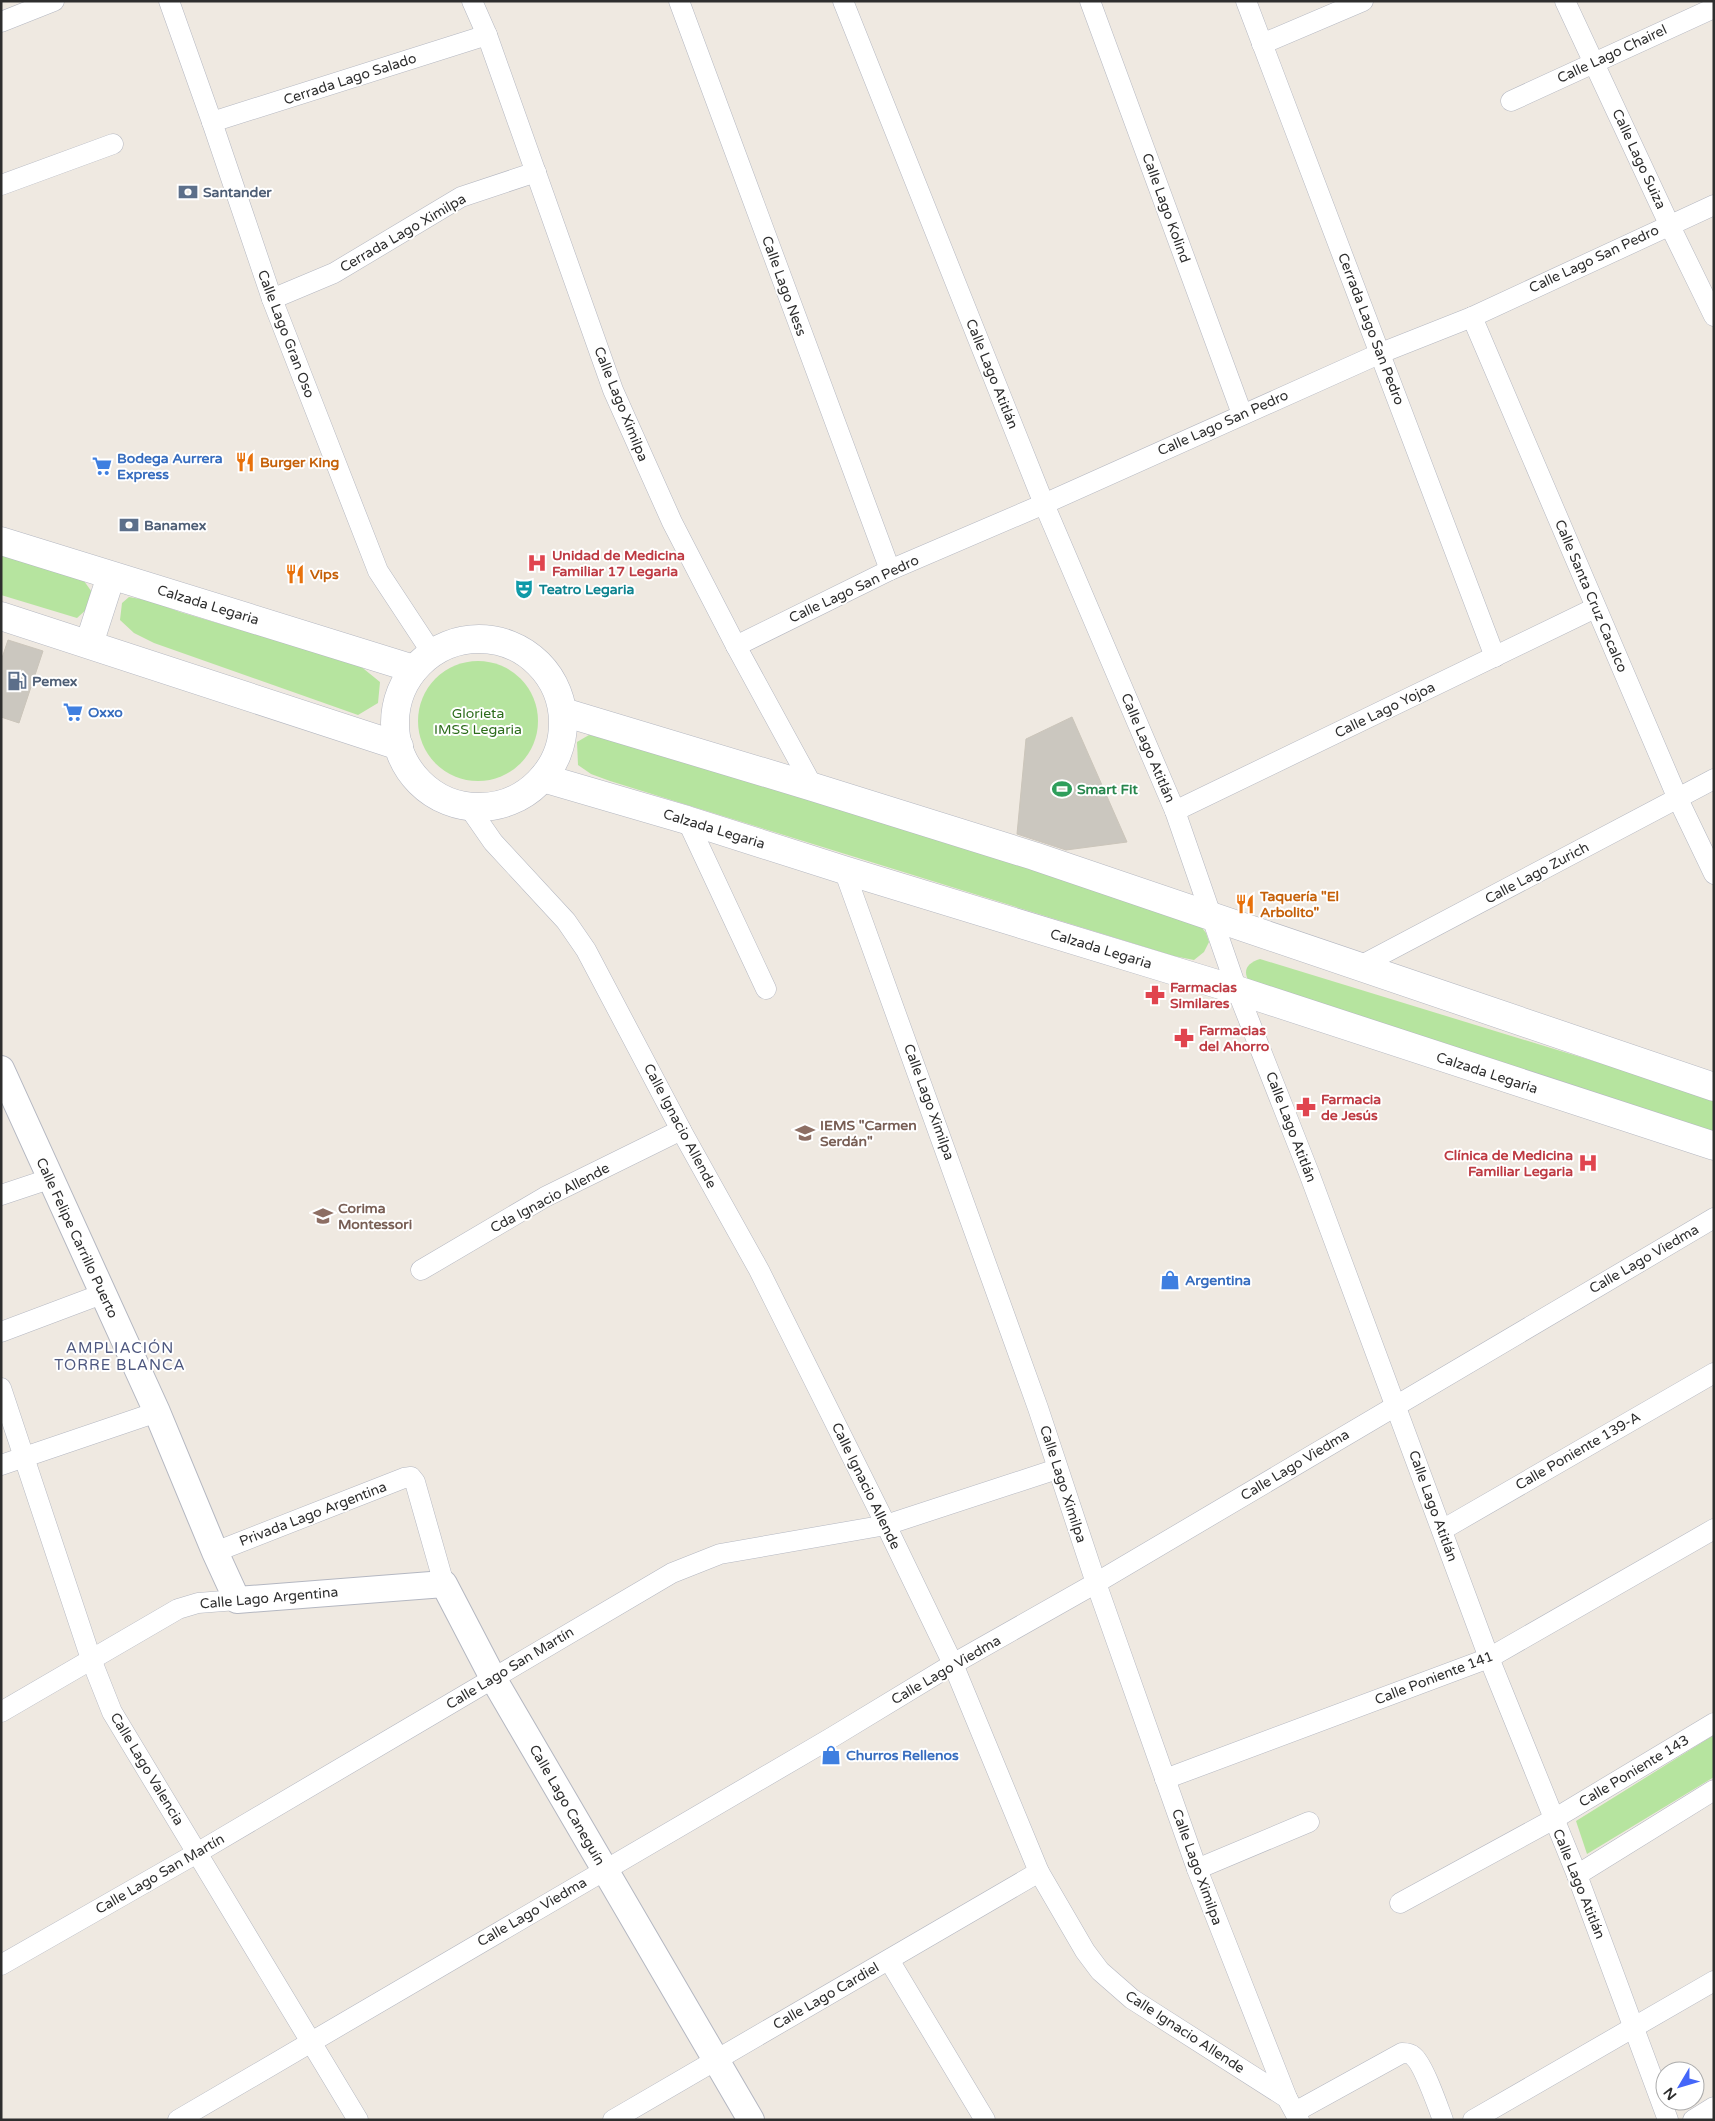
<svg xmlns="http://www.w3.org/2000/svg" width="1715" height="2121" font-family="'Varela Round',sans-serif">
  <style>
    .green { fill: #b6e49f }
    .building { fill: #cbc7bf; stroke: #cbc5ba }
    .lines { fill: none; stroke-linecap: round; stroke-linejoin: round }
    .minor-casing { stroke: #b4b7c1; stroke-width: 21 }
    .tertiary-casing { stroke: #b4b7c1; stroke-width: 28 }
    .secondary-casing { stroke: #b4b7c1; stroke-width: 29 }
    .minor { stroke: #fff; stroke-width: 20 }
    .tertiary { stroke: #fff; stroke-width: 26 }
    .secondary { stroke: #fff; stroke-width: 28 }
    .labels { text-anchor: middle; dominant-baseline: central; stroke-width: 4; stroke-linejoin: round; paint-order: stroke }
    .street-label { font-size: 14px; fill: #2e2e2e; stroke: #fff }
    .service-label { font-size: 14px; font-weight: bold; fill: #4e5e75; stroke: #fff; text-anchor: start }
    .shop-label { font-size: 14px; font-weight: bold; fill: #366cbe; stroke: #fff; text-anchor: start }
    .food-label { font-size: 14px; font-weight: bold; fill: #c56008; stroke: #fff; text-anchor: start }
    .health-label { font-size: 14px; font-weight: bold; fill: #be3a42; stroke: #fff; text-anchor: start }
    .culture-label { font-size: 14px; font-weight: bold; fill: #0d838f; stroke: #fff; text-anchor: start }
    .park-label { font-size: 14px; fill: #2d6d1c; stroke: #fff }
    .leisure-label { font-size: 14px; font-weight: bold; fill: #27864d; stroke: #fff; text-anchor: start }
    .education-label { font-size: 14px; font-weight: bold; fill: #785e54; stroke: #fff; text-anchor: start }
    .neighbourhood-label { font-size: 15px; letter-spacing: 1px; fill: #4d577f; stroke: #fff }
  </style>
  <rect width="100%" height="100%" fill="#efe9e1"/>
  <g class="green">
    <polygon points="1,551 79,574 94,595 88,608 77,618 1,595"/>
    <polygon points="129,597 151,601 180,612 359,665 380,682 378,703 358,715 154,643 134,633 120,620 122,603"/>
    <circle cx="478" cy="721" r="60"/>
    <polygon points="589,735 598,736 1043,871 1200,925 1206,933 1209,942 1204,952 1194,960 1174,956 610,781 591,774 578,765 577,742"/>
    <path d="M1260 959 1714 1098V1136L1249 982C1242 969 1248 963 1260 959Z"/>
    <polygon points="1714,1735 1714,1777 1587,1854 1576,1821"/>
  </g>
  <g class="building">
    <polygon points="8,640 43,651 19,723 1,717 1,661"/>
    <polygon points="1072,717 1127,842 1066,850 1017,834 1026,739"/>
  </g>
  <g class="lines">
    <defs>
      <g id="minor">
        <polyline points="169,1 212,122 272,299 378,571 432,653"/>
        <polyline points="472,1 487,35 613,390 672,522 736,646 813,787"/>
        <polyline points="679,1 890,570"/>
        <polyline points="843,1 1044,504 1175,811 1237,990 1309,1173 1489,1658 1577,1875 1668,2120"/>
        <polyline points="1090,1 1242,414"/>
        <polyline points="1246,1 1495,657"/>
        <polyline points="1565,1 1669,224 1714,316"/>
        <polyline points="1,22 54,1"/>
        <polyline points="1262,44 1363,1"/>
        <polyline points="1511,101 1714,8"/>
        <polyline points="212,122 487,35"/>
        <polyline points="1,185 113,144"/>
        <polyline points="272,299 334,273 461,197 536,172"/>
        <polyline points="1472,317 1678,799 1714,874"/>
        <polyline points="736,646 890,570 1044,504 1381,353 1472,317 1714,205"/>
        <polyline points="468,806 493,842 566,921 586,950 681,1130 759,1270 886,1525 953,1664 1039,1872 1085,1951 1100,1971 1132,1999 1287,2098 1299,2120"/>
        <polyline points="1175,811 1595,608"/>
        <polyline points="687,820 766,989"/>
        <polyline points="844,870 1038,1408 1096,1583 1197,1869 1287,2098"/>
        <polyline points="1360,966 1714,779"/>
        <polyline points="1,1195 49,1179"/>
        <polyline points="421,1270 545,1197 681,1130"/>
        <polyline points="1,1332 102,1294"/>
        <polyline points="1,1388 91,1659 112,1712 358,2120"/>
        <polyline points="1,1465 157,1412"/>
        <polyline points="1442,1530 1714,1373"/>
        <polyline points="215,1552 404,1478 411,1477 415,1482 444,1584"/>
        <polyline points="1,1712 178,1609 198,1603 237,1600"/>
        <polyline points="1165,1779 1489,1658 1714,1529"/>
        <polyline points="1197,1869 1309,1822"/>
        <polyline points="1577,1875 1714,1790"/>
        <polyline points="1400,1903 1554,1819 1714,1723"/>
        <polyline points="889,1960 985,2120"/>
        <polyline points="1,1965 197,1853 672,1573 720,1554 886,1525 1057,1469"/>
        <path d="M1295 2112 1402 2053C1406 2053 1410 2053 1413 2056 1423 2063 1438 2107 1443 2120"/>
        <polyline points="178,2120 831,1738 953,1664 1096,1583 1714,1218"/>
        <polyline points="613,2120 1039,1872"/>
        <polyline points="1473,2120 1714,1981"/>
        <polyline points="1693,2120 1714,2107"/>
      </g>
      <polyline id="tertiary" points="1,1069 157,1412 215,1552 237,1600 444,1584 493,1678 751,2120"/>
      <g id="secondary">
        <polyline points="1,541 414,669"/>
        <polyline points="1,616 399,746"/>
        <circle cx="479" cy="723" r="84"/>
        <polyline points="89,644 111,576"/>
        <polyline points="563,712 813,787 1034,856 1714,1087"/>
        <polyline points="543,778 687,820 844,870 1237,990 1714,1146"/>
      </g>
    </defs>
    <use href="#minor" class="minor-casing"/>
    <use href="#tertiary" class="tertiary-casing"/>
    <use href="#secondary" class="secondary-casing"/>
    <use href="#minor" class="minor"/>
    <use href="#tertiary" class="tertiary"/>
    <use href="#secondary" class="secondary"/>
  </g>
  <defs>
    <symbol id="bank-bare" viewBox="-9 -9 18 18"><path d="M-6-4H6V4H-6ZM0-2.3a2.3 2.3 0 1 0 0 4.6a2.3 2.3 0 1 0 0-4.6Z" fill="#5c6f8a" stroke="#fff" stroke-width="2.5" paint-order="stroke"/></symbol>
    <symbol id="restaurant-bare" viewBox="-9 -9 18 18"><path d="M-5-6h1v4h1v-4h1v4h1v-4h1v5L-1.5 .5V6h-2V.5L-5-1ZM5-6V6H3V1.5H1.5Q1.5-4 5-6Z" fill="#e8710a" stroke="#fff" stroke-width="2.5" paint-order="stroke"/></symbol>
    <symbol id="supermarket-bare" viewBox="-9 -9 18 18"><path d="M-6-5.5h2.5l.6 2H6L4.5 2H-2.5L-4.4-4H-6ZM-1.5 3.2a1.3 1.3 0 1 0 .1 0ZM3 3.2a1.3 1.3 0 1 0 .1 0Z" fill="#3f7fe0" stroke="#fff" stroke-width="2.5" paint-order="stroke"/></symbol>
    <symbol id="hospital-bare" viewBox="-9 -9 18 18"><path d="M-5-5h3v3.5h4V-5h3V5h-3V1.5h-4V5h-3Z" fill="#e0444e" stroke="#fff" stroke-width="2.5" paint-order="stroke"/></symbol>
    <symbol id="theatre-bare" viewBox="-9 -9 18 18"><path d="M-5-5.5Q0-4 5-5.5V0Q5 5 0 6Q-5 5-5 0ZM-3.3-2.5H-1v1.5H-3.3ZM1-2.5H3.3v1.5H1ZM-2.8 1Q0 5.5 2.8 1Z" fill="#0f9aa8" stroke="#fff" stroke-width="2.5" paint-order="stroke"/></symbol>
    <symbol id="fuel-bare" viewBox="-9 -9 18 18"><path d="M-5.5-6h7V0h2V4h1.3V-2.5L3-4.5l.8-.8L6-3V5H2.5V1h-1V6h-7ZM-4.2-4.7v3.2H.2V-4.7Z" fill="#5c6f8a" stroke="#fff" stroke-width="2.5" paint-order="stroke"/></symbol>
    <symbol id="stadium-bare" viewBox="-9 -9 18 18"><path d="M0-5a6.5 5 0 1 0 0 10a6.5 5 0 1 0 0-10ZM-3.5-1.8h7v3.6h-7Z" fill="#2e9e5b" stroke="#fff" stroke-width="2.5" paint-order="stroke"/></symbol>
    <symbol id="pharmacy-bare" viewBox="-9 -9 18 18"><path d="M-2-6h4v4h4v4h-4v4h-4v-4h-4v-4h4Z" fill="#e0444e" stroke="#fff" stroke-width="2.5" paint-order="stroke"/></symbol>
    <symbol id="university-bare" viewBox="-9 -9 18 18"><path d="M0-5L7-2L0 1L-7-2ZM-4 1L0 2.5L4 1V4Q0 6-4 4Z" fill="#8d6e63" stroke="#fff" stroke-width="2.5" paint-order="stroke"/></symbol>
    <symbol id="school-bare" viewBox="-9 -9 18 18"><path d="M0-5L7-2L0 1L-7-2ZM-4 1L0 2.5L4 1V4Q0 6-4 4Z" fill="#8d6e63" stroke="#fff" stroke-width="2.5" paint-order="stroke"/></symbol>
    <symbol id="shop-bare" viewBox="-9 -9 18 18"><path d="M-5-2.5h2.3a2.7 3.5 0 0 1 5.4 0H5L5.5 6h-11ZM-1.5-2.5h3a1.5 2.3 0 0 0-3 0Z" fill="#3f7fe0" stroke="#fff" stroke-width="2.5" paint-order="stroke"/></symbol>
  </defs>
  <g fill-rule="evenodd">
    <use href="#bank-bare" x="174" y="178" width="28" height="28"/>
    <use href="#restaurant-bare" x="231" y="448" width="28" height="28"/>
    <use href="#supermarket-bare" x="88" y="452" width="28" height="28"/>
    <use href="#bank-bare" x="115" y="511" width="28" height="28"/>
    <use href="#hospital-bare" x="523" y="549" width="28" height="28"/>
    <use href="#restaurant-bare" x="281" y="560" width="28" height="28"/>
    <use href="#theatre-bare" x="510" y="575" width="28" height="28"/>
    <use href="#fuel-bare" x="3" y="667" width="28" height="28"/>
    <use href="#supermarket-bare" x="59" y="698" width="28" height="28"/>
    <use href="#stadium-bare" x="1048" y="775" width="28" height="28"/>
    <use href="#restaurant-bare" x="1231" y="890" width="28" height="28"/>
    <use href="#pharmacy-bare" x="1141" y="981" width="28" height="28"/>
    <use href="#pharmacy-bare" x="1170" y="1024" width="28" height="28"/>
    <use href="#pharmacy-bare" x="1292" y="1093" width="28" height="28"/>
    <use href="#university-bare" x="791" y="1119" width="28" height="28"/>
    <use href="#hospital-bare" x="1574" y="1149" width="28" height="28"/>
    <use href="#school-bare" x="309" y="1202" width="28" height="28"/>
    <use href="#shop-bare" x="1156" y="1266" width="28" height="28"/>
    <use href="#shop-bare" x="817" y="1741" width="28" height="28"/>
  </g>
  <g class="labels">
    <g class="street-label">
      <text transform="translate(1612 54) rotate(-25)">Calle Lago Chairel</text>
      <text transform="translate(350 79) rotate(-18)">Cerrada Lago Salado</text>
      <text transform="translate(1639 159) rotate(65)">Calle Lago Suiza</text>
      <text transform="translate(1166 208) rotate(70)">Calle Lago Kolind</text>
      <text transform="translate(403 233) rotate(-30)">Cerrada Lago Ximilpa</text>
      <text transform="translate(1594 259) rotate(-25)">Calle Lago San Pedro</text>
      <text transform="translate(784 286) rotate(70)">Calle Lago Ness</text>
      <text transform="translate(1371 329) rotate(69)">Cerrada Lago San Pedro</text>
      <text transform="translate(286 334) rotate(69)">Calle Lago Gran Oso</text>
      <text transform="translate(992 374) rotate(68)">Calle Lago Atitlán</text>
      <text transform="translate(621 404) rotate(68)">Calle Lago Ximilpa</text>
      <text transform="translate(1223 423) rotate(-24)">Calle Lago San Pedro</text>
      <text transform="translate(854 589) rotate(-25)">Calle Lago San Pedro</text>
      <text transform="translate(1591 596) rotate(67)">Calle Santa Cruz Cacalco</text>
      <text transform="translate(208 605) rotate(17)">Calzada Legaria</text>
      <text transform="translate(1385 710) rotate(-26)">Calle Lago Yojoa</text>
      <text transform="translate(1148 748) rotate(67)">Calle Lago Atitlán</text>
      <text transform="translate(714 829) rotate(17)">Calzada Legaria</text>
      <text transform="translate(1537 873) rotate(-28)">Calle Lago Zurich</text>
      <text transform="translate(1101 949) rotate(17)">Calzada Legaria</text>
      <text transform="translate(1487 1073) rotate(18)">Calzada Legaria</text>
      <text transform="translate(929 1102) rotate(70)">Calle Lago Ximilpa</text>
      <text transform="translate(680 1126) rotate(62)">Calle Ignacio Allende</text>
      <text transform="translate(1291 1127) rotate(69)">Calle Lago Atitlán</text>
      <text transform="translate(550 1198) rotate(-28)">Cda Ignacio Allende</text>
      <text transform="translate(77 1238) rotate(65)">Calle Felipe Carrillo Puerto</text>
      <text transform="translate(1644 1259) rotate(-30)">Calle Lago Viedma</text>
      <text transform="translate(1578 1451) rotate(-30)">Calle Poniente 139-A</text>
      <text transform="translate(1295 1465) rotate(-31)">Calle Lago Viedma</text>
      <text transform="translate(1063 1484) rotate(72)">Calle Lago Ximilpa</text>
      <text transform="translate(866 1486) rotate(64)">Calle Ignacio Allende</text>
      <text transform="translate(1433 1506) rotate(70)">Calle Lago Atitlán</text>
      <text transform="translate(313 1514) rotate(-21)">Privada Lago Argentina</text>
      <text transform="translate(269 1598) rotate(-5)">Calle Lago Argentina</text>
      <text transform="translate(510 1668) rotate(-31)">Calle Lago San Martín</text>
      <text transform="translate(946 1670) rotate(-30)">Calle Lago Viedma</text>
      <text transform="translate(1434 1678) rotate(-21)">Calle Poniente 141</text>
      <text transform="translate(147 1769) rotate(59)">Calle Lago Valencia</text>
      <text transform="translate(1634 1771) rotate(-31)">Calle Poniente 143</text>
      <text transform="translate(567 1805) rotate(60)">Calle Lago Caneguín</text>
      <text transform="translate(1197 1867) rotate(70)">Calle Lago Ximilpa</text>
      <text transform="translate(160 1874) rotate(-30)">Calle Lago San Martín</text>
      <text transform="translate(1579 1884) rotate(68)">Calle Lago Atitlán</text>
      <text transform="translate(532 1912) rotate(-30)">Calle Lago Viedma</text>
      <text transform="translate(826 1996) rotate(-30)">Calle Lago Cardiel</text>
      <text transform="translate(1185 2032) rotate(33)">Calle Ignacio Allende</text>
    </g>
    <g class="service-label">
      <text x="203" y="192">Santander</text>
      <text x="144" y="525">Banamex</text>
      <text x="32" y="681">Pemex</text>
    </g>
    <g class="shop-label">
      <text x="117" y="458">Bodega Aurrera<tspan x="117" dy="16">Express</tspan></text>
      <text x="88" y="712">Oxxo</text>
      <text x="1185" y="1280">Argentina</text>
      <text x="846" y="1755">Churros Rellenos</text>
    </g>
    <g class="food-label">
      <text x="260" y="462">Burger King</text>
      <text x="310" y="574">Vips</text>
      <text x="1260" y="896">Taquería "El<tspan x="1260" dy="16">Arbolito"</tspan></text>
    </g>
    <g class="health-label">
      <text x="552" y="555">Unidad de Medicina<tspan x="552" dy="16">Familiar 17 Legaria</tspan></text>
      <text x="1170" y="987">Farmacias<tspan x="1170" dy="16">Similares</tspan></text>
      <text x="1199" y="1030">Farmacias<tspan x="1199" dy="16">del Ahorro</tspan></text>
      <text x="1321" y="1099">Farmacia<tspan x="1321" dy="16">de Jesús</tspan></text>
      <text x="1573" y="1155" text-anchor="end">Clínica de Medicina<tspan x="1573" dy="16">Familiar Legaria</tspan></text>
    </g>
    <g class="culture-label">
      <text x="539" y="589">Teatro Legaria</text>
    </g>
    <g class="park-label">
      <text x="478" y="713">Glorieta<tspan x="478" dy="16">IMSS Legaria</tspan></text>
    </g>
    <g class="leisure-label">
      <text x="1077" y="789">Smart Fit</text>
    </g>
    <g class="education-label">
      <text x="820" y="1125">IEMS "Carmen<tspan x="820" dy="16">Serdán"</tspan></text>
      <text x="338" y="1208">Corima<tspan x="338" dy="16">Montessori</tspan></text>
    </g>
    <g class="neighbourhood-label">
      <text x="120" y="1348">AMPLIACIÓN<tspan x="120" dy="17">TORRE BLANCA</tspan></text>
    </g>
  </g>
  <rect width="1715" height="2121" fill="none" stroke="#2e2e2e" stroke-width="5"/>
  <g transform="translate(1680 2086) rotate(232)"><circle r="24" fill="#ffffff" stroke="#ababab"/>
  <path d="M0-4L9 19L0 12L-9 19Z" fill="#4466f9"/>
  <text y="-8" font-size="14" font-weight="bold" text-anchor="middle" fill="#2e2e2e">N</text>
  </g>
</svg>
